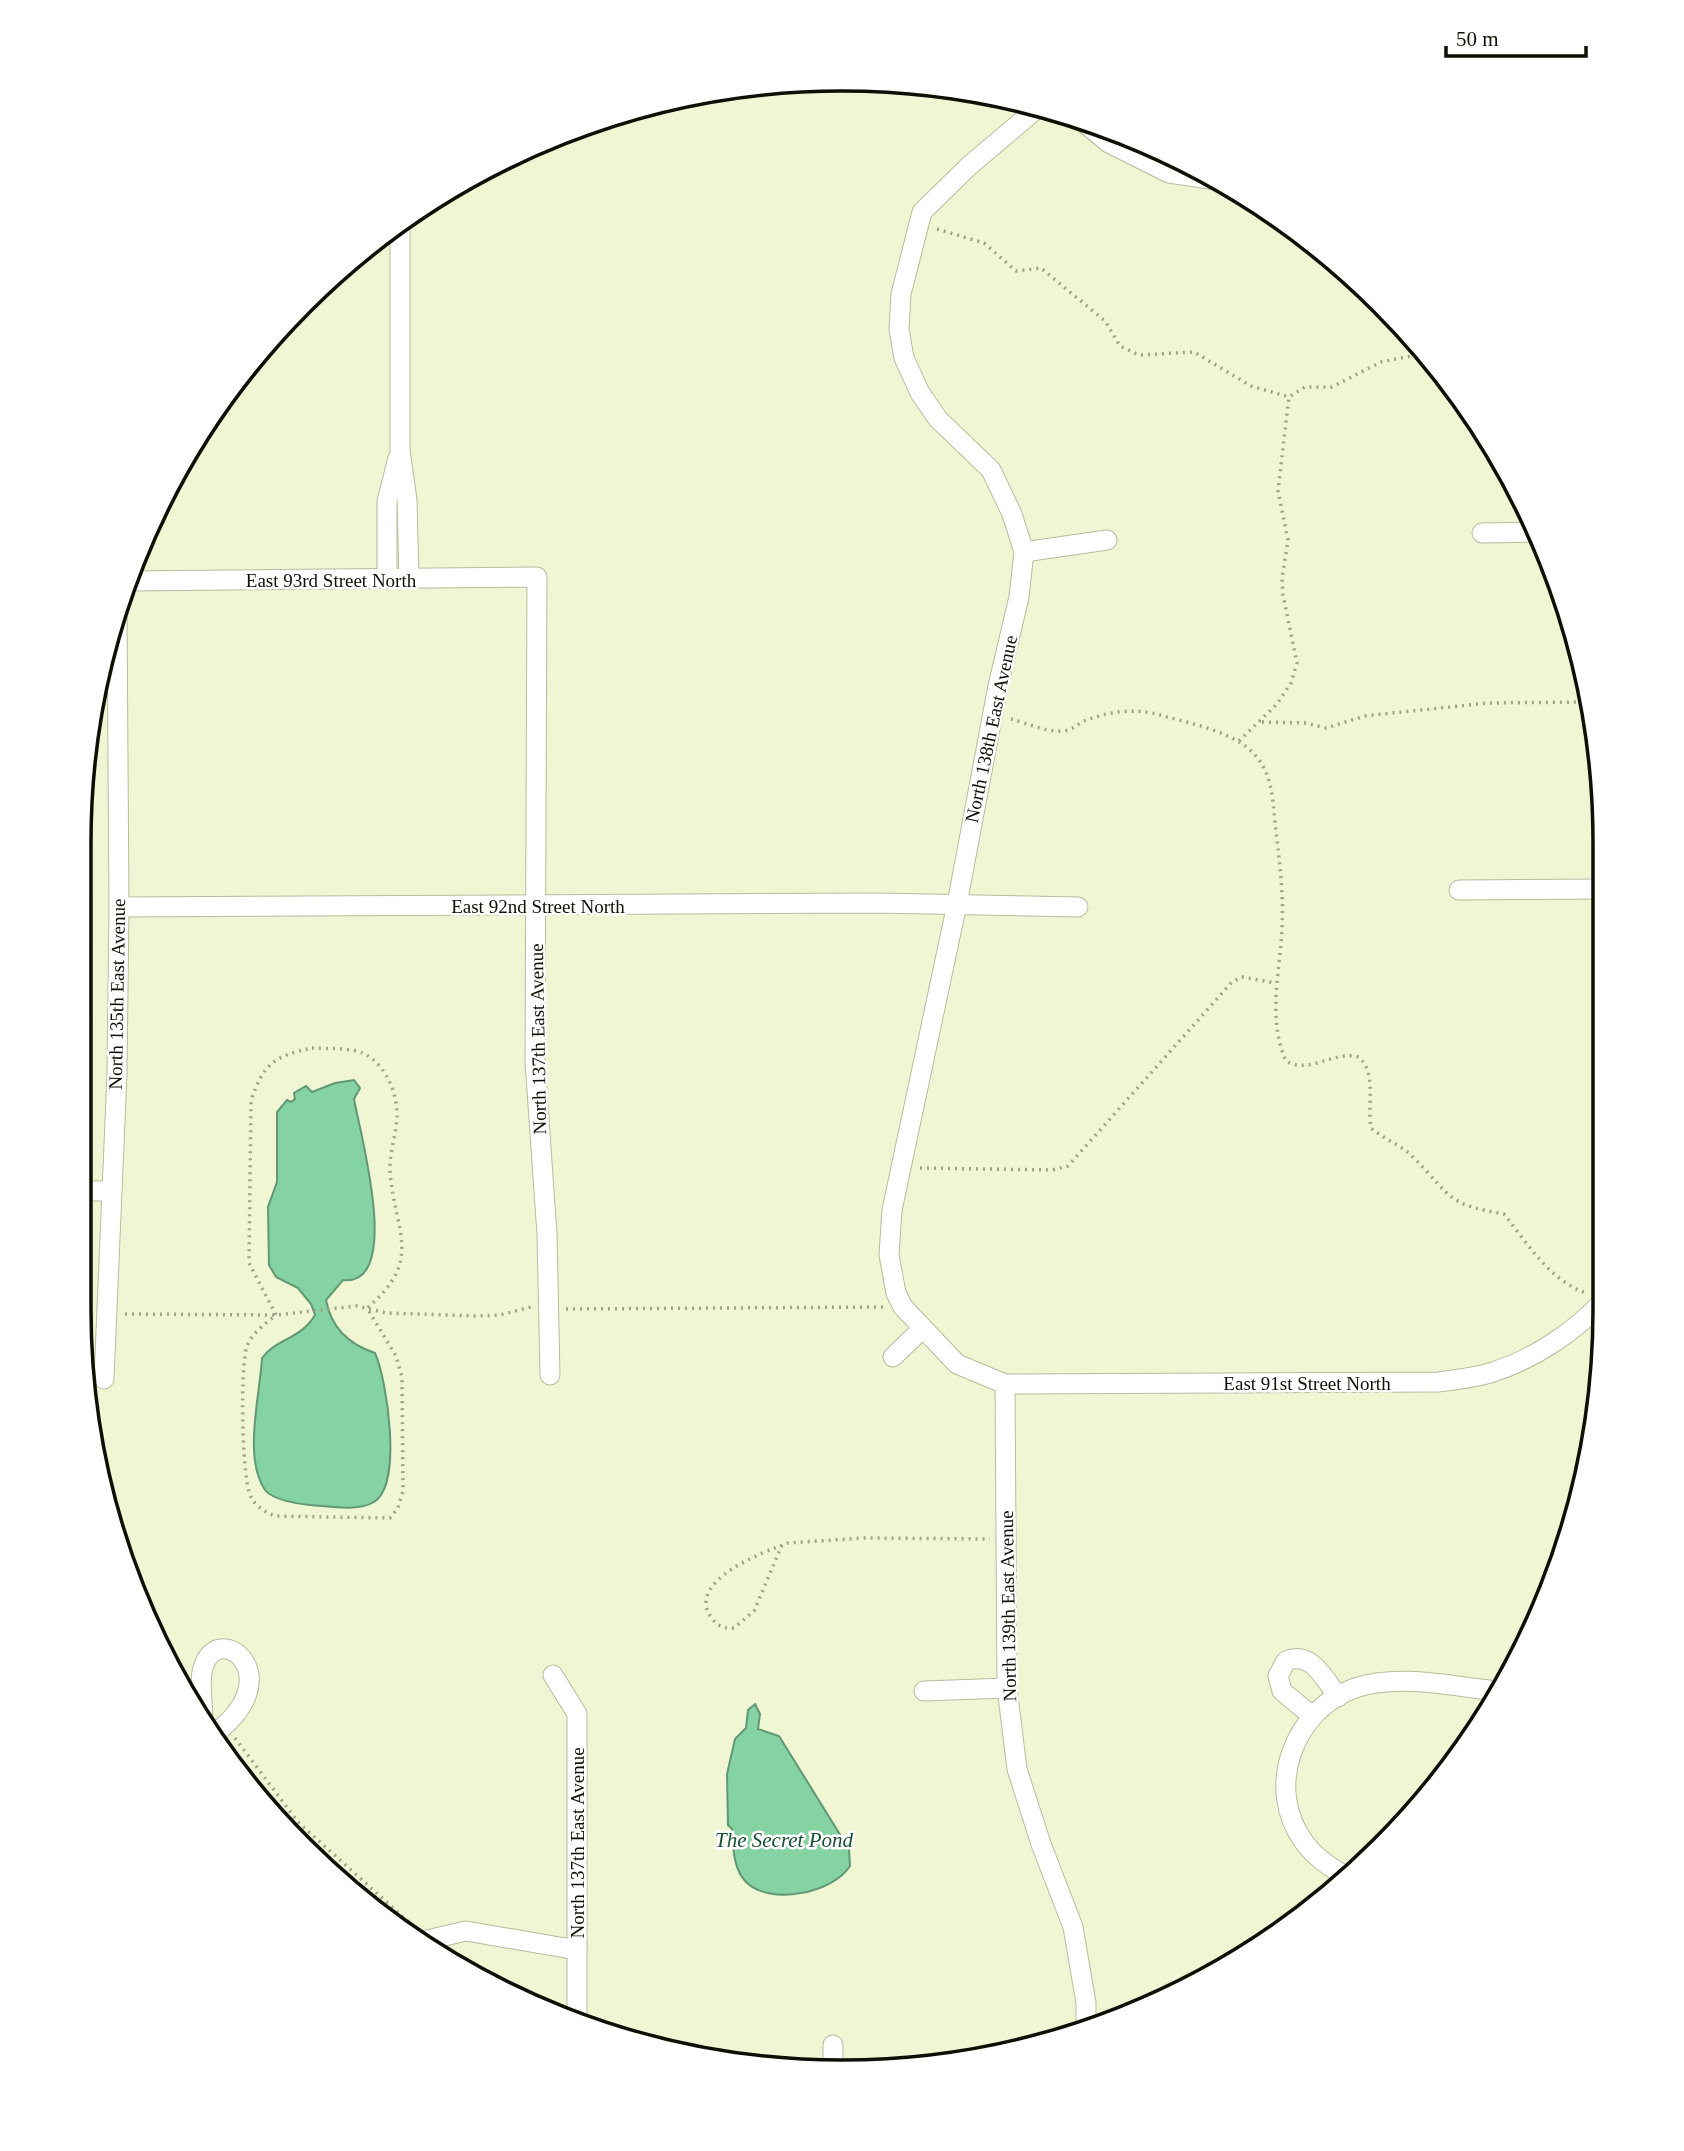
<svg xmlns="http://www.w3.org/2000/svg" width="1684" height="2151" font-family="Georgia,serif">
  <style>
    .water { fill: #85d2a3; stroke: #619874; stroke-width: 2 }
    .lines { fill: none; stroke-linecap: round; stroke-linejoin: round }
    .street-casing { stroke: #b7bd9c; stroke-width: 21 }
    .path { stroke: #9da288; stroke-width: 3.5; stroke-dasharray: 2 5; stroke-linecap: butt }
    .street { stroke: #fff; stroke-width: 19 }
    .labels { text-anchor: middle; dominant-baseline: central; stroke-width: 5; stroke-linejoin: round; paint-order: stroke }
    .street-label { font-size: 19px; fill: #0e1005; stroke: #fff }
    .water-label { font-size: 21px; font-style: italic; fill: #175132; stroke: #fff }
    .rim { fill: none; stroke: #0e1005; stroke-width: 3.5 }
  </style>
  <rect width="100%" height="100%" fill="#f0f6d4"/>
  <g class="water">
    <path d="M354 1080 360 1088 354 1099C359 1129 404 1287 343 1280L326 1300C331 1328 348 1344 375 1353 387 1380 403 1484 374 1502 357 1512 328 1506 310 1505 298 1504 273 1500 265 1490 243 1457 260 1396 262 1358 277 1338 300 1340 315 1315L311 1304 298 1288 276 1277 269 1265 268 1207 277 1182V1112L287 1100 291 1102 295 1099 294 1093 306 1086 312 1092 335 1083Z"/>
    <path d="M755 1704 760 1714 758 1729 779 1736 849 1849 850 1866C833 1893 770 1906 746 1882 733 1869 733 1846 732 1829L728 1825 727 1774 735 1739 746 1728 748 1710Z"/>
  </g>
  <g class="lines">
    <defs>
      <g id="street">
        <path d="M1041 105 969 166 922 212 901 294 899 329 904 358 920 393 938 419 991 470 1012 514 1024 552 1019 597 998 686 957 904 892 1210 889 1255 896 1293 903 1307 957 1364 1005 1384 1439 1382C1457 1379 1476 1378 1493 1372 1534 1359 1576 1331 1605 1299"/>
        <polyline points="1082,121 1109,143 1169,173 1216,180"/>
        <polyline points="400,224 400,450 407,500 409,579"/>
        <polyline points="1482,533 1535,532"/>
        <polyline points="1024,552 1107,540"/>
        <polyline points="387,579 387,501 398,458"/>
        <polyline points="126,581 537,577 535,1062 547,1234 550,1375"/>
        <polyline points="1459,890 1604,889"/>
        <polyline points="119,907 877,903 1078,907"/>
        <polyline points="79,1191 110,1191"/>
        <polyline points="893,1357 922,1329"/>
        <polyline points="104,1379 117,1074 119,907 117,610"/>
        <polyline points="1005,1384 1007,1688 1017,1769 1041,1844 1073,1927 1086,2003 1086,2027"/>
        <polyline points="553,1675 577,1714 577,2018"/>
        <polyline points="924,1691 1007,1688"/>
        <path d="M1312 1716 1282 1691 1278 1676 1286 1661C1311 1650 1325 1679 1338 1697"/>
        <path d="M203 1719C203 1703 198 1679 204 1665 220 1620 291 1677 214 1734"/>
        <path d="M1346 1876C1331 1868 1314 1856 1304 1842 1264 1788 1294 1709 1355 1688 1400 1673 1453 1687 1499 1691"/>
        <polyline points="427,1940 466,1931 577,1950"/>
        <polyline points="833,2071 833,2045"/>
      </g>
    </defs>
    <use href="#street" class="street-casing"/>
    <g class="path">
      <polyline points="937,229 984,243 1016,271 1041,268 1105,321 1120,346 1139,355 1194,352 1251,386 1289,397"/>
      <path d="M1011 719C1027 723 1052 735 1068 730 1075 728 1080 722 1087 720 1110 711 1136 708 1160 715 1189 723 1226 730 1249 749 1272 769 1272 794 1275 822 1279 858 1284 893 1282 929 1280 973 1267 1018 1286 1061 1309 1075 1334 1050 1359 1057 1377 1074 1367 1105 1371 1128 1385 1140 1402 1145 1415 1159 1453 1198 1446 1204 1504 1214 1528 1244 1549 1280 1586 1293"/>
      <polyline points="1262,722 1305,723 1326,728 1365,716 1487,703 1586,702"/>
      <polyline points="1239,741 1277,704 1291,683 1297,663 1283,595 1282,578 1288,540 1278,491 1289,397 1305,387 1332,387 1381,362 1426,353"/>
      <path d="M312 1048C328 1049 350 1047 365 1054 387 1066 398 1095 397 1118 396 1136 389 1153 390 1172 395 1233 424 1260 367 1308L396 1356 402 1377 403 1491 398 1508 390 1518 275 1516C263 1511 253 1505 249 1492 242 1469 240 1368 247 1346 252 1333 266 1323 276 1315L249 1263 251 1101C263 1064 274 1056 312 1048Z"/>
      <polyline points="920,1168 1052,1170 1068,1166 1232,982 1242,977 1275,983"/>
      <polyline points="566,1309 884,1307"/>
      <polyline points="125,1314 276,1315 357,1306 386,1313 477,1316 500,1315 531,1307"/>
      <path d="M782 1545 754 1611 734 1628C724 1629 717 1626 711 1617 686 1581 763 1552 788 1543L864 1538 990 1539"/>
      <polyline points="235,1738 298,1822 414,1927"/>
    </g>
    <use href="#street" class="street"/>
  </g>
  <g class="labels">
    <g class="street-label">
      <text x="331" y="580">East 93rd Street North</text>
      <text transform="translate(991 729) rotate(-78)">North 138th East Avenue</text>
      <text x="538" y="906">East 92nd Street North</text>
      <text transform="translate(117 994) rotate(-89)">North 135th East Avenue</text>
      <text transform="translate(538 1039) rotate(-91)">North 137th East Avenue</text>
      <text x="1307" y="1383">East 91st Street North</text>
      <text transform="translate(1008 1606) rotate(-91)">North 139th East Avenue</text>
      <text transform="translate(577 1843) rotate(-90)">North 137th East Avenue</text>
    </g>
    <g class="water-label">
      <text x="784" y="1840">The Secret Pond</text>
    </g>
  </g>
  <path d="M0 0H1684V2151H0ZM842 91H842A751 751 0 0 1 1593 842V1309A751 751 0 0 1 842 2060H842A751 751 0 0 1 91 1309V842A751 751 0 0 1 842 91Z" fill="#fff" fill-rule="evenodd"/>
  <path class="rim" d="M842 91H842A751 751 0 0 1 1593 842V1309A751 751 0 0 1 842 2060H842A751 751 0 0 1 91 1309V842A751 751 0 0 1 842 91Z"/>
  <path d="M1446 46v10h140v-10" fill="none" stroke="#0e1005" stroke-width="3.5"/>
  <text x="1456" y="46" font-size="21" fill="#0e1005" stroke="#ffffff" stroke-width="5" paint-order="stroke">50 m</text>
</svg>
